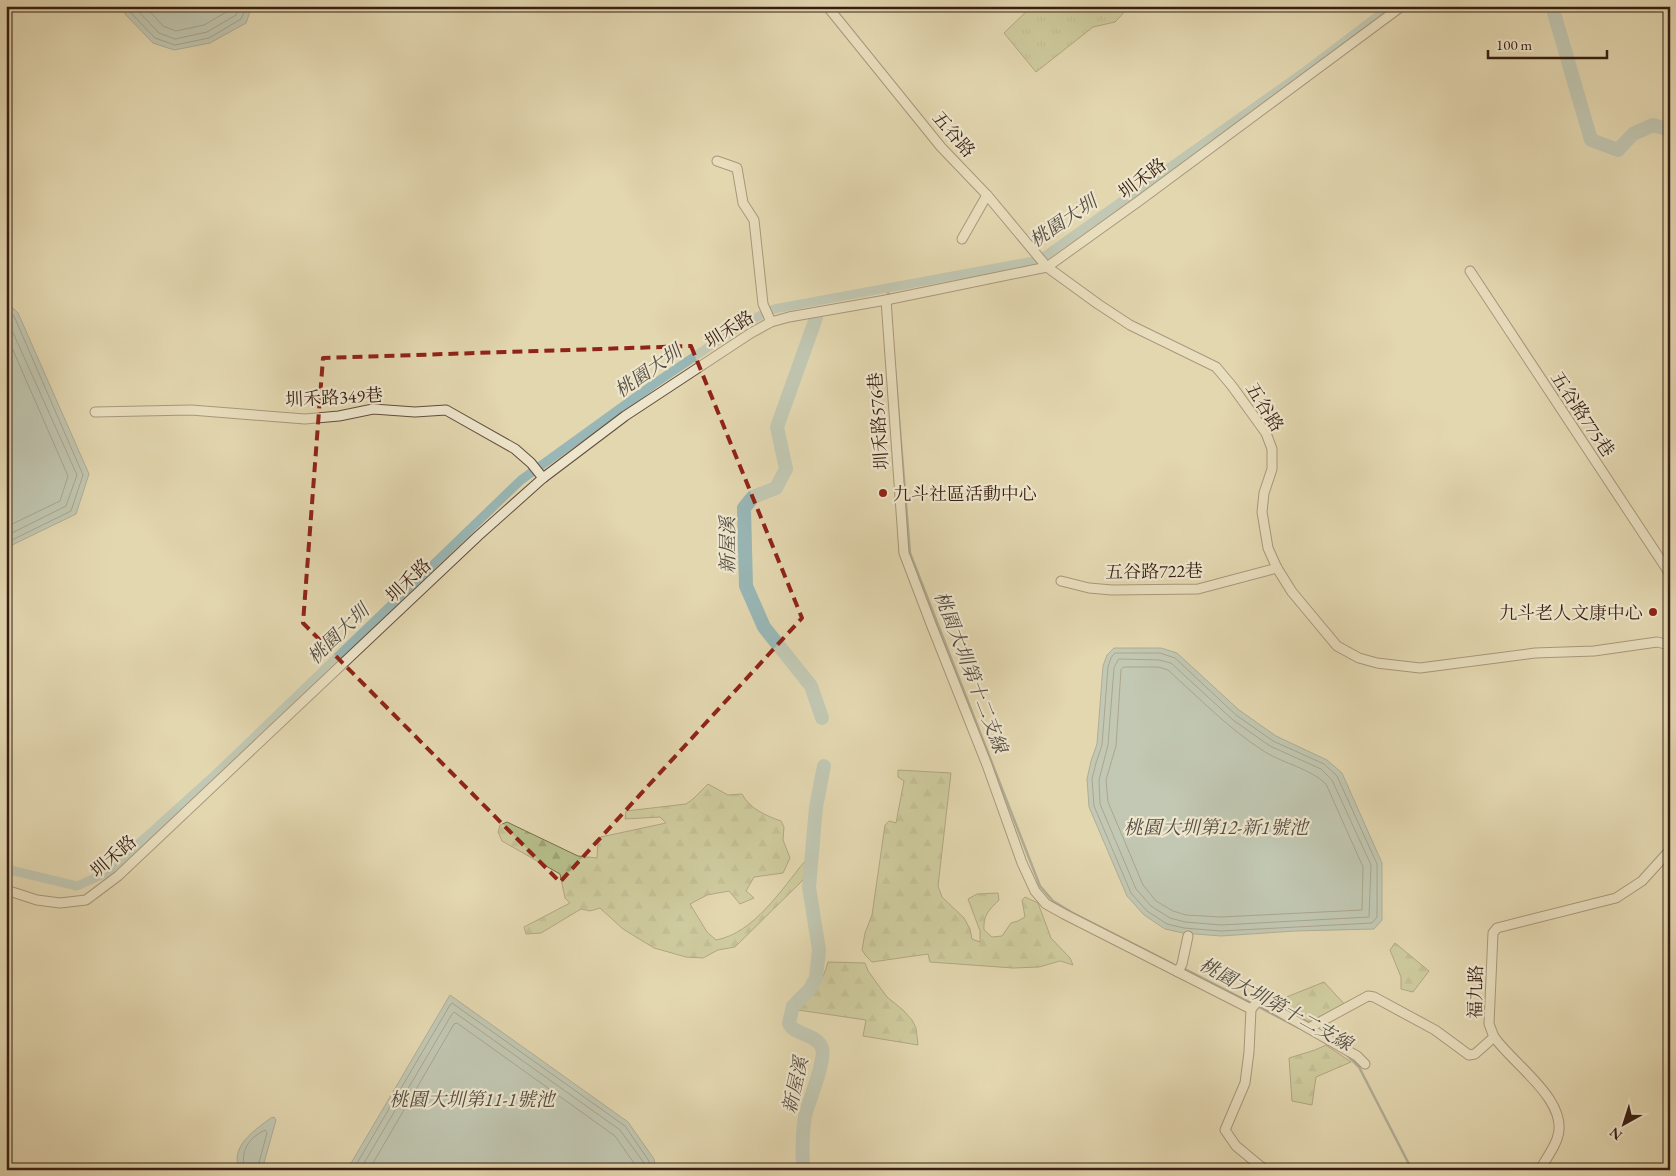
<svg xmlns="http://www.w3.org/2000/svg" width="1676" height="1176" font-family="'EB Garamond','Noto Serif TC',serif">
  <style>
    .grass { fill: url(#grass-tufts); stroke: #766e4e }
    .forest { fill: url(#forest-firs); stroke: #766e4e }
    .water { fill: #99b7b6; stroke: #727a74 }
    .lines { fill: none; stroke-linecap: round; stroke-linejoin: round }
    .shore { stroke: #686a64; stroke-width: 1 }
    .stream { stroke: #727a74; stroke-width: 2.5 }
    .canal { stroke: #99b7b6; stroke-width: 9 }
    .river { stroke: #99b7b6; stroke-width: 14 }
    .street-casing { stroke: #624c3a; stroke-width: 11 }
    .street { stroke: #ede5cc; stroke-width: 9 }
    .marked { fill: none; stroke: #8f2418; stroke-width: 4; stroke-dasharray: 10 6; stroke-linejoin: round }
    .poi-dot { fill: #8f2418; stroke: #ede5cc; stroke-width: 2 }
    .labels { text-anchor: middle; dominant-baseline: central; stroke-width: 4.5; stroke-linejoin: round; paint-order: stroke }
    .street-label { font-size: 18px; fill: #371e12; stroke: #ede5cc }
    .poi-label { font-size: 18px; fill: #371e12; stroke: #ede5cc; text-anchor: start }
    .water-label { font-size: 19px; font-style: italic; fill: #544c43; stroke: #ede5cc }
  </style>
  <defs>
    <pattern id="grass-tufts" width="24" height="20" patternUnits="userSpaceOnUse" patternTransform="scale(1.25)"><rect width="24" height="20" fill="#b6be8a"/><path d="M3 7l-1-3M5 7V3M7 7l1-3M15 17l-1-3M17 17v-4M19 17l1-3" fill="none" stroke="#9da376"/></pattern>
    <pattern id="forest-firs" width="22" height="20" patternUnits="userSpaceOnUse" patternTransform="scale(1.25)"><rect width="22" height="20" fill="#b6be8a"/><path d="M5 1l3.5 6h-7zM16 11l3.5 6h-7z" fill="#9da376"/></pattern>
  </defs>
  <rect width="100%" height="100%" fill="#e3d7b0"/>
  <filter id="stains"><feTurbulence type="fractalNoise" baseFrequency=".004" numOctaves="4"/><feColorMatrix values="0 0 0 0 .2 0 0 0 0 .09 0 0 0 0 .02 0 0 0 .5 -.17"/></filter>
  <radialGradient id="worn" r=".72"><stop offset=".6" stop-color="#630" stop-opacity="0"/><stop offset="1" stop-color="#630" stop-opacity=".3"/></radialGradient>
  <polygon class="grass" points="1032,6 1130,6 1115,22 1093,27 1036,72 1004,33"/>
  <g class="forest">
    <path d="M898 770 951 773 938 886 942 897 964 918 970 929 972 939 980 942V931L968 899 977 894 998 893 999 900C989 910 983 915 984 930L992 937 1002 936 1011 923 1018 921 1025 917 1022 900 1025 897 1038 903 1051 938 1070 958 1073 965 1060 961 1039 967 1013 968 930 962 928 954 872 962 866 956 862 950 865 933 872 915 885 825 889 821 896 823 904 781 898 777Z"/>
    <path d="M708 784 728 795 742 794C749 808 766 816 781 821L784 827 783 840 790 858 783 873 754 877 746 891 754 898 740 904 729 891 707 895 690 904 707 932 716 940C754 933 781 890 805 861V878L735 947 718 950 703 958 686 957 654 948 623 929 600 908 590 911 581 909 541 933 526 934 524 927 570 903 565 898 560 874 502 841 498 832 500 825 507 822 578 856 597 858 598 842 601 837 666 823 660 817 625 819 626 811 686 804 693 799Z"/>
    <polygon points="1395,943 1429,971 1413,992 1401,989 1401,977 1390,950"/>
    <path d="M828 962 865 963 868 971 887 997 903 1010 912 1020 916 1028 918 1045 863 1036 866 1020 798 1010C813 994 822 984 828 962Z"/>
    <polygon points="1324,982 1348,1008 1316,1025 1276,1006 1274,1002"/>
    <polygon points="1326,1045 1351,1062 1316,1077 1312,1105 1292,1101 1289,1058 1315,1050"/>
  </g>
  <g class="water">
    <polygon points="127,6 252,6 246,23 210,43 174,50 153,43 125,14"/>
    <polygon points="6,301 18,313 89,474 76,514 6,548"/>
    <polygon points="1114,648 1161,648 1177,653 1239,710 1276,736 1327,760 1342,773 1382,863 1382,920 1374,929 1295,931 1221,936 1183,933 1165,929 1144,915 1127,896 1089,807 1087,779 1091,761 1097,744 1103,666 1107,655"/>
    <polygon points="450,995 628,1122 654,1159 656,1170 347,1170"/>
    <path d="M274 1117 276 1120 262 1170H240C228 1147 256 1129 271 1118Z"/>
  </g>
  <g class="lines">
    <g class="shore">
      <polyline points="131,6 131,13 155,38 175,45 209,38 241,19 247,6"/>
      <polyline points="138,6 138,11 159,33 175,39 207,32 236,15 240,6"/>
      <polyline points="145,6 163,26 176,31 204,25 230,10 232,6"/>
      <polyline points="6,308 14,316 83,475 71,511 6,543"/>
      <polyline points="6,317 77,475 66,506 6,536"/>
      <polyline points="6,334 68,476 60,501 6,527"/>
      <polygon points="1115,653 1160,653 1175,658 1236,715 1273,741 1324,764 1337,776 1377,864 1377,917 1372,923 1221,931 1184,928 1167,924 1147,911 1131,893 1094,806 1092,779 1096,763 1102,745 1108,667 1111,658"/>
      <polygon points="1119,659 1159,660 1171,663 1233,720 1270,746 1321,769 1332,780 1371,865 1369,917 1221,925 1185,922 1170,918 1151,906 1136,889 1100,804 1099,780 1108,745 1114,668"/>
      <path d="M1124 667H1158L1168 670C1199 698 1229 729 1265 752 1285 764 1309 768 1326 784L1363 867 1362 910 1221 917 1186 915 1173 911 1156 901 1143 885 1108 802 1106 780 1116 746 1121 670Z"/>
      <path d="M244 1170C241 1151 247 1139 265 1130L267 1133 257 1170"/>
      <polyline points="353,1170 450,1005 452,1003 625,1126 649,1161 651,1170"/>
      <polyline points="360,1170 452,1014 454,1012 620,1130 644,1163 645,1170"/>
      <polyline points="369,1170 454,1024 457,1023 615,1136 636,1166 637,1170"/>
    </g>
    <g class="stream">
      <polyline points="887,288 889,296"/>
      <polyline points="895,370 910,553 1040,886 1053,901 1071,912 1173,964"/>
      <polyline points="1183,968 1253,1004"/>
      <polyline points="1257,1006 1299,1028"/>
      <polyline points="1347,1055 1359,1067 1412,1170"/>
    </g>
    <polyline class="canal" points="6,869 77,886 106,873 218,772 521,480 654,384 741,325 774,309 1039,260 1300,75 1391,6"/>
    <g class="river">
      <polyline points="1552,6 1591,140 1618,150 1633,134 1653,125 1670,130"/>
      <polyline points="816,318 777,427 786,469 776,488 753,497 744,508 746,586 764,627 811,686 822,718"/>
      <path d="M804 1170C801 1158 803 1123 806 1112 810 1099 826 1059 822 1048 816 1033 793 1035 789 1023L793 1006 810 989 816 978 819 950 809 887 816 807 824 766"/>
    </g>
    <defs>
      <g id="street">
        <polyline points="827,6 941,147 987,195 1047,267 1098,304 1130,325 1216,367 1232,386 1266,433 1272,449 1272,469 1264,493 1262,512 1268,548 1277,568 1292,592 1337,646 1359,658 1377,663 1420,668 1535,653 1594,651 1657,642 1670,645"/>
        <polyline points="717,161 737,168 743,203 754,220 763,304 771,322"/>
        <polyline points="962,239 987,195"/>
        <polyline points="1470,271 1670,574"/>
        <polyline points="886,300 904,553 931,624 987,765 1022,863 1035,891 1046,904 1064,914 1251,1009"/>
        <polyline points="95,412 191,410 305,419 339,416 373,409 415,412 446,410 515,449 531,463 543,478"/>
        <polyline points="1061,581 1089,588 1112,590 1198,589 1277,568"/>
        <polyline points="6,890 37,900 60,903 86,900 118,876 478,536 543,478 625,416 751,333 771,322 789,317 886,300 1047,267 1139,201 1402,6"/>
        <polyline points="1178,972 1182,964 1188,936"/>
        <polyline points="1251,1009 1249,1052 1245,1083 1225,1130 1236,1146 1265,1170"/>
        <polyline points="1251,1009 1259,1000 1357,1056 1365,1064"/>
        <polyline points="1309,1028 1368,996 1374,997 1435,1030 1469,1055 1475,1054 1494,1037"/>
        <path d="M1540 1170C1545 1160 1553 1150 1557 1139 1571 1102 1514 1065 1495 1038 1492 1034 1491 1028 1489 1024L1493 933 1497 928 1616 898 1642 881 1670 850"/>
      </g>
    </defs>
    <use href="#street" class="street-casing"/>
    <use href="#street" class="street"/>
  </g>
  <path d="M0 0H1676V1176H0ZM691 346 802 618 560 882 303 623 323 358Z" fill="#e3d7b0" fill-opacity=".55" fill-rule="evenodd"/>
  <path class="marked" d="M691 346 802 618 560 882 303 623 323 358Z"/>
  <g class="poi-dot">
    <circle cx="883" cy="493" r="5"/>
    <circle cx="1653" cy="612" r="5"/>
  </g>
  <g class="labels">
    <g class="street-label">
      <text transform="translate(954 134) rotate(49)">五谷路</text>
      <text transform="translate(1142 178) rotate(-37)">圳禾路</text>
      <text transform="translate(729 329) rotate(-32)">圳禾路</text>
      <text transform="translate(334 397) rotate(-3)">圳禾路349巷</text>
      <text transform="translate(1265 407) rotate(58)">五谷路</text>
      <text transform="translate(1583 414) rotate(56)">五谷路775巷</text>
      <text transform="translate(878 421) rotate(-94)">圳禾路576巷</text>
      <text transform="translate(1154 571) rotate(-1)">五谷路722巷</text>
      <text transform="translate(408 580) rotate(-43)">圳禾路</text>
      <text transform="translate(113 856) rotate(-41)">圳禾路</text>
      <text transform="translate(1475 992) rotate(-89)">福九路</text>
    </g>
    <g class="poi-label">
      <text x="893" y="493">九斗社區活動中心</text>
      <text x="1643" y="612" text-anchor="end">九斗老人文康中心</text>
    </g>
    <g class="water-label">
      <text transform="translate(1063 221) rotate(-34)">桃園大圳</text>
      <text transform="translate(648 371) rotate(-35)">桃園大圳</text>
      <text transform="translate(727 545) rotate(-90)">新屋溪</text>
      <text transform="translate(338 634) rotate(-44)">桃園大圳</text>
      <text transform="translate(971 672) rotate(69)">桃園大圳第十二支線</text>
      <text x="1216" y="827">桃園大圳第12-新1號池</text>
      <text transform="translate(1276 1004) rotate(29)">桃園大圳第十二支線</text>
      <text transform="translate(795 1085) rotate(-77)">新屋溪</text>
      <text x="472" y="1099">桃園大圳第11-1號池</text>
    </g>
  </g>
  <rect width="1676" height="1176" fill="none" stroke="#e3d7b0" stroke-width="25"/>
  <rect x="8" y="8" width="1661" height="1161" fill="none" stroke="#371e12" stroke-width="2.5"/>
  <rect x="12" y="12" width="1651" height="1151" fill="none" stroke="#371e12"/>
  <g transform="translate(1624 1124) rotate(219)" stroke="#ede5cc" stroke-width="4" paint-order="stroke">
  <path d="M0-4L9 19L0 12L-9 19Z" fill="#371e12"/>
  <text y="-8" font-size="14" font-weight="bold" text-anchor="middle" fill="#371e12">N</text>
  </g>
  <path d="M1488 50v8h119v-8" fill="none" stroke="#371e12" stroke-width="2.5"/>
  <text x="1496" y="50" font-size="15" fill="#371e12" stroke="#ede5cc" stroke-width="4" paint-order="stroke">100 m</text>
  <rect width="100%" height="100%" filter="url(#stains)"/>
  <rect width="100%" height="100%" fill="url(#worn)"/>
</svg>
